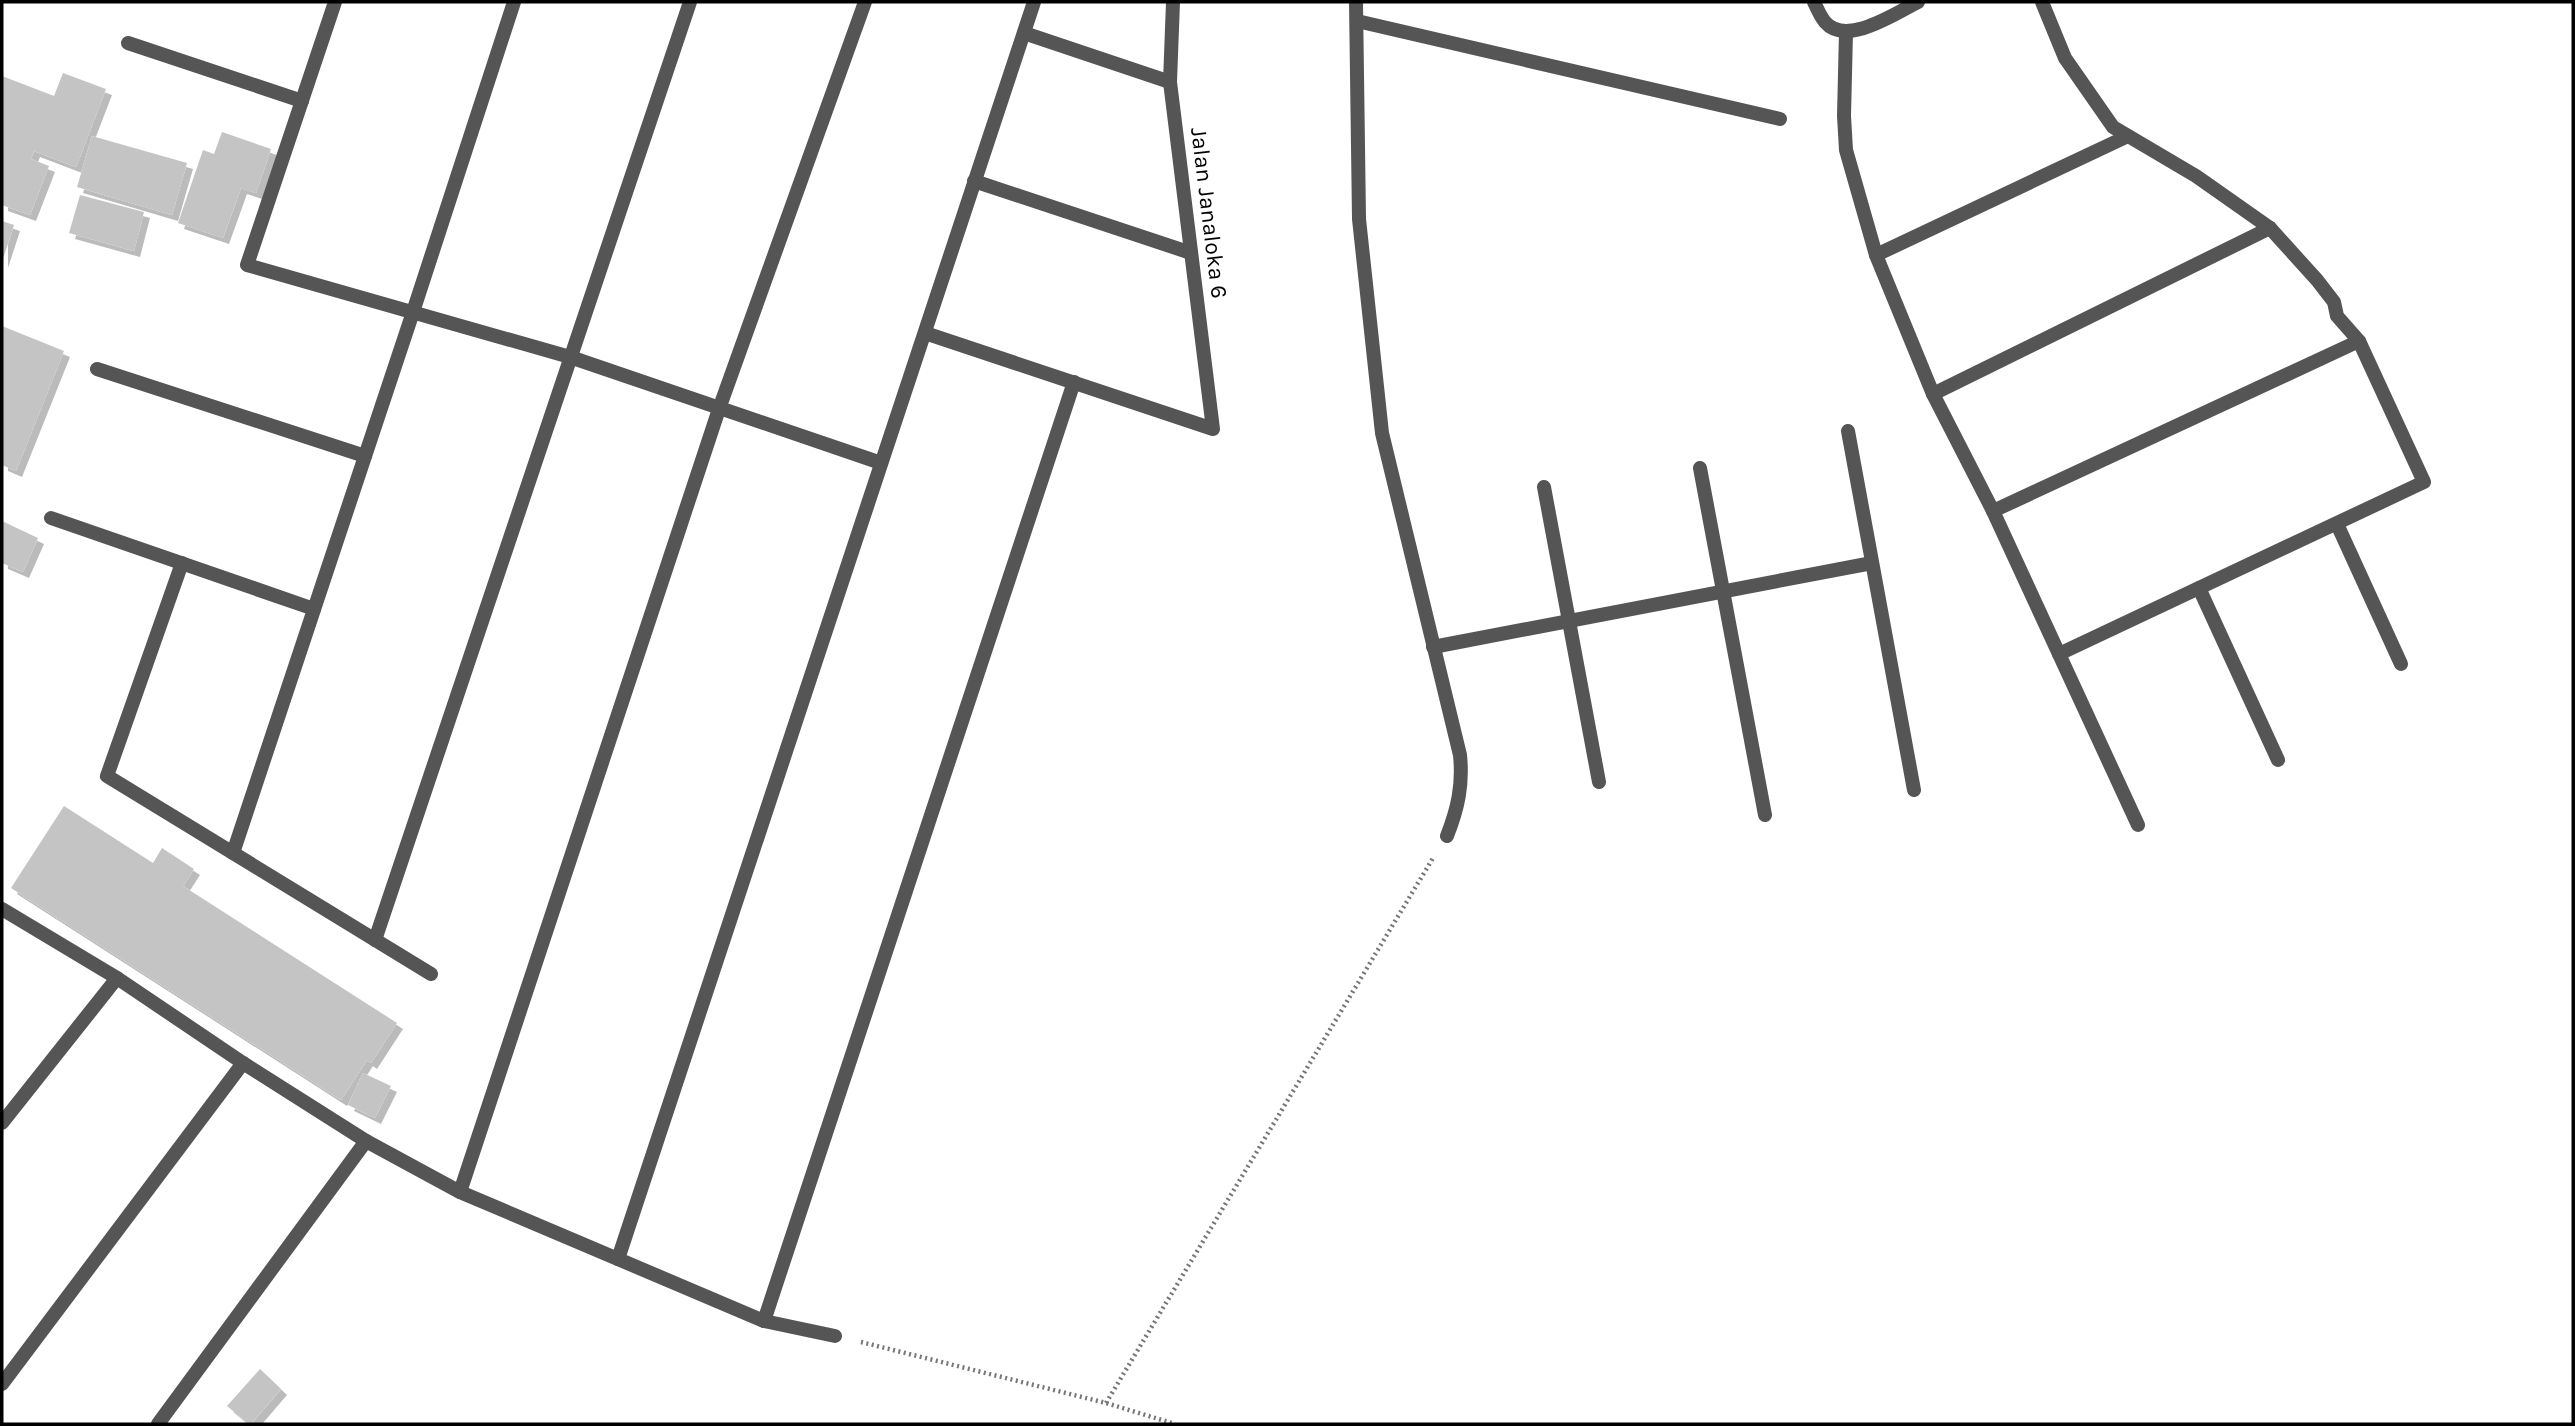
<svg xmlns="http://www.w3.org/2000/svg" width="2575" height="1426" font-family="Karla,sans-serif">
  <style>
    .building { fill: #c4c4c4; filter: url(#shadow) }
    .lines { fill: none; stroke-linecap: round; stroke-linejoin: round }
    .path { stroke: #777; stroke-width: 4.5; stroke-dasharray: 2 3.5; stroke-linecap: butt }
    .street { stroke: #555; stroke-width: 14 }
    .labels { text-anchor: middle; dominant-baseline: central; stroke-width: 5; stroke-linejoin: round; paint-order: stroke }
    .street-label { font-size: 23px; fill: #000; stroke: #fff }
  </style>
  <defs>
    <filter id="shadow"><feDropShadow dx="6" dy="6" stdDeviation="0" flood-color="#0004"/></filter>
  </defs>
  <rect width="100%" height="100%" fill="#fff"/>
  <g class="building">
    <polygon points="63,73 106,89 76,167 34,151 31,159 49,166 30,215 2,205 2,76 54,96"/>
    <polygon points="222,132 271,149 256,193 241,188 223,238 178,223 203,150 214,154"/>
    <polygon points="92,136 187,163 172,215 77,187"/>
    <polygon points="80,195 144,212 134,251 69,233"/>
    <polygon points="2,221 14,225 2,262"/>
    <polygon points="2,326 64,351 16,471 2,465"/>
    <polygon points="2,521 38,538 23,572 2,563"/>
    <polygon points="64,806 153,863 162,848 194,869 183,886 397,1023 371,1063 367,1060 341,1100 11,888"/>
    <polygon points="363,1073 391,1086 375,1118 348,1105"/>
    <polygon points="260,1369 281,1389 251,1424 249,1424 227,1406"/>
  </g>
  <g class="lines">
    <g class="path">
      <polyline points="861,1342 1106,1403 1175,1424"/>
      <polyline points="1106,1403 1433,858"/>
    </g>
    <g class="street">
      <polyline points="335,2 247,265 570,357 881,463"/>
      <path d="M1356 2 1359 219 1382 433 1460 755C1463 785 1458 808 1447 836"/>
      <path d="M1814 2C1817 8 1820 16 1825 22 1846 47 1896 13 1918 2"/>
      <polyline points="1357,21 1780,119"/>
      <polyline points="1846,32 1844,116 1846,150 1876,255 1933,394 1993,511 2359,341 2337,316 2334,302 2317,280 2270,228 2196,176 2113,127 2065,58 2042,2"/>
      <polyline points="1024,33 1170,82"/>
      <polyline points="128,43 302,101"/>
      <polyline points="974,181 1191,253"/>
      <polyline points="1876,255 2128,136"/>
      <polyline points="925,333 1213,429 1170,82 1173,2"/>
      <polyline points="97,369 365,456"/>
      <polyline points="1933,394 2270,228"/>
      <polyline points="1848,431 1914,790"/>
      <polyline points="1700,468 1765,815"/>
      <polyline points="1544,487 1599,782"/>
      <polyline points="1993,511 2138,825"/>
      <polyline points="51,518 314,609"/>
      <polyline points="2337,524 2401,664"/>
      <polyline points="182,563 107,776 431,974"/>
      <polyline points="2199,588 2278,760"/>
      <polyline points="1433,647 1872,563"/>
      <polyline points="2059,654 2424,482 2359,341"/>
      <polyline points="233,853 413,312 514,2"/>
      <polyline points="2,909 117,978 243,1063 366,1141 460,1192 764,1321 835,1336"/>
      <polyline points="375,940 690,2"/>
      <polyline points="2,1123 117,978"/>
      <polyline points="460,1192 719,409 865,2"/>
      <polyline points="618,1259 1034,2"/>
      <polyline points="764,1321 1074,382"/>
      <polyline points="2,1384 243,1063"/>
      <polyline points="158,1424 366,1141"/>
    </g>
  </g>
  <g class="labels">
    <g class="street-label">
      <text transform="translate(1209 213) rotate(83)">Jalan Janaloka 6</text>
    </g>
  </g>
  <rect width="2575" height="1426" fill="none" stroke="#000000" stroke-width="7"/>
</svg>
